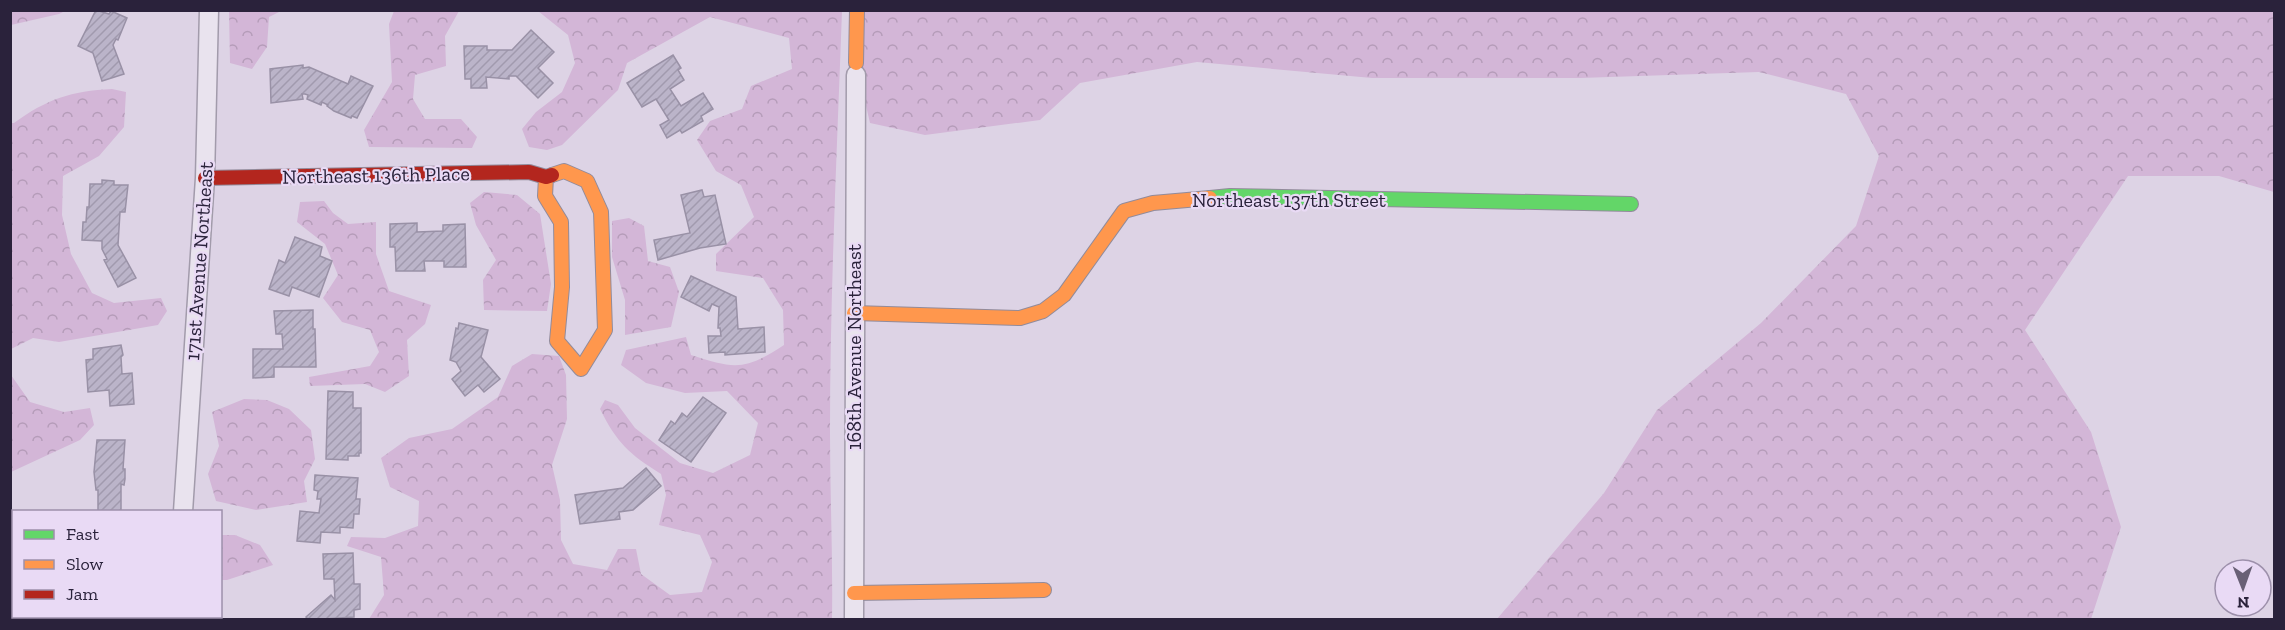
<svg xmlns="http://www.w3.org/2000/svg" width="2285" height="630" font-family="'Zilla Slab',serif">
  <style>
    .forest { fill: url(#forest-crowns) }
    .building { fill: url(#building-hatch); stroke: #9991a6; stroke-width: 1.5 }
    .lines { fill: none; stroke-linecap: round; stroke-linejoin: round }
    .street-casing { stroke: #a29bab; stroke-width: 21 }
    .fast-casing { stroke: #928b9b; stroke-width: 16 }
    .slow-casing { stroke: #928b9b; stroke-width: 16 }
    .jam-casing { stroke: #928b9b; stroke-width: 16 }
    .street { stroke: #e9e3ee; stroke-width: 18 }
    .fast { stroke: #63d668; stroke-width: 14 }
    .slow { stroke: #ff974d; stroke-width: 14 }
    .jam { stroke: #b3261e; stroke-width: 14 }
    .labels { text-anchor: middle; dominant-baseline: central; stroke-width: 4.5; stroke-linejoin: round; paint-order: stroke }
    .street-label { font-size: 20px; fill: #2a223b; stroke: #e9daf5 }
  </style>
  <defs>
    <pattern id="forest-crowns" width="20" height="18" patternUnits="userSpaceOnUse" patternTransform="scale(1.5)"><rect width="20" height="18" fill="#d3b6d7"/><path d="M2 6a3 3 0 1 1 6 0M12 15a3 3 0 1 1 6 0" fill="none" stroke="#b59cb9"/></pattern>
    <pattern id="building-hatch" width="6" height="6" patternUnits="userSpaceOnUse" patternTransform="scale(1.5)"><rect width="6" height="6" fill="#bbb4c9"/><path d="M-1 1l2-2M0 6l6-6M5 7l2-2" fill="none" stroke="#a19aae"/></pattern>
  </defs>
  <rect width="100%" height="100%" fill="#ddd3e5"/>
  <g class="forest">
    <polygon points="11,10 65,10 65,11 59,14 11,25"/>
    <polygon points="229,11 281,11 269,17 267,47 252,69 230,63"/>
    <polygon points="394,11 459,11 445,36 446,66 415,75 413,99 425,119 461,119 477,137 472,148 369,147 364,130 392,82 389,24"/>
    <path d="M538 11H842C837 151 830 292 830 433 830 495 833 557 832 619H369L384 595 381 557 347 546 351 537 385 538 418 526 419 501 390 487 381 458 409 438 452 429 498 397 512 366 532 354 559 356 566 375 567 419 552 465 560 500 561 540 573 564 607 570 618 549H636L641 574 670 595 702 592 712 562 700 535 659 525 666 495 661 474C629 454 617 443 600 409L605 400 618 405 635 428 680 463 713 473 750 455 758 423 727 391 685 393 646 383 621 365 626 350 686 337 691 355C735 369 744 371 784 345L783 310 763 278 716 271V254L754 217 741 185 716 171 697 140 710 121 742 109 751 86 792 69 789 38 710 17 627 63 618 90 562 145 547 150 529 147 522 129 536 112 562 92 575 63 568 35Z"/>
    <polygon points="857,11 2274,11 2274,192 2219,176 2128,176 2025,330 2091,432 2121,527 2091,619 1497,619 1604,493 1657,410 1761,323 1856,226 1879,156 1846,94 1759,72 1580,78 1372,78 1197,62 1080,83 1040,120 925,135 870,123 856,63"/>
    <path d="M112 89 126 92 124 127 99 156 63 176 62 215 71 254 92 293 114 303 161 298 167 311 158 325 59 342 33 338 11 349V123H14C47 99 71 91 112 89Z"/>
    <polygon points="484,192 517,195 540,214 551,284 547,311 484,310 483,280 496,260 476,225 470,203"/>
    <polygon points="324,201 333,213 348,224 376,222 376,254 389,291 431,305 425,324 407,340 409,376 385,392 365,384 310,386 309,377 370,366 379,352 370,330 342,322 323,298 338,275 325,244 297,222 300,202"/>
    <polygon points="629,218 644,226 648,261 670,267 679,292 671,327 625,335 625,300 612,257 612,221"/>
    <polygon points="11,375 30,402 64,412 90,408 94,425 80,440 11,472"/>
    <polygon points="244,399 267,400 289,409 311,430 315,459 304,481 307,502 256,510 216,501 208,474 219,446 212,412"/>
    <polygon points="221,535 235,535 260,545 273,565 227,580 221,580"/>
  </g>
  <g class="building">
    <polygon points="96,10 109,14 111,11 127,18 118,40 116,39 113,45 124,74 102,81 93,53 78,46"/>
    <polygon points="531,30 554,52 538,68 553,83 538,98 516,76 509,76 509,79 486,77 487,88 471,88 471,79 465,79 464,46 487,46 487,50 512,50"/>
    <polygon points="673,55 681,68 678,70 684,80 670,89 681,106 703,93 713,109 701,116 703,121 682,133 680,130 667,138 660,125 669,120 656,99 642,107 627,83"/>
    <polygon points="303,65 303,68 309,67 348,84 351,76 373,86 357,118 352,116 351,118 334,111 327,106 328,105 322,102 321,105 307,99 308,95 305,94 302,94 303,99 271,103 270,69"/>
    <polygon points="102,180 114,181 114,185 128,185 125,212 120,212 118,245 136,278 118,287 104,260 107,259 102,249 102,241 82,240 83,222 86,222 87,207 89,207 90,184 102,184"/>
    <polygon points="702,190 704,197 715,195 726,244 700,248 658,260 654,240 690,233 681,195"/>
    <polygon points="417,223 417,232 443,231 443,225 465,224 466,267 444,267 444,261 424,261 425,271 396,271 395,247 390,247 390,224"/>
    <polygon points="295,237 322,247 320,256 332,261 319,297 292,287 289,296 269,289 279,260 285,263"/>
    <polygon points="691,276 736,297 738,329 764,327 765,352 725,355 725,352 709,353 708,336 721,336 720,328 718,328 719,307 712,304 709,311 681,297"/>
    <polygon points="313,310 313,329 315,329 316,367 274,367 274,377 253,378 253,349 283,349 282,334 276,334 274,311"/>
    <polygon points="459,323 488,330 481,357 500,379 484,392 478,385 465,396 452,379 461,371 456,362 450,360 456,328 458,329"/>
    <polygon points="121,345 123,355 121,357 122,374 132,373 134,404 110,406 109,390 88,392 86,360 93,359 93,349"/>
    <polygon points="328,391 353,392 353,408 361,408 361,453 359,453 359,456 348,456 348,460 326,459"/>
    <polygon points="703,397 726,413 691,462 659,440 671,421 675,424 682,413 687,417"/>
    <polygon points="97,440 125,440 123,469 125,469 125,479 124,485 121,484 121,512 98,512 98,490 96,490 94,472"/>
    <polygon points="646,468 661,486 633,510 619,512 620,519 580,524 575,495 623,488"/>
    <polygon points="315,475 358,478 356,499 360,499 359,514 354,514 353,528 340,527 340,533 321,532 320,543 297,541 300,511 319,513 321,499 317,499 318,491 314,490"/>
    <polygon points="353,553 354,584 360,584 360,609 354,610 354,617 309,620 306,617 331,595 335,600 334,579 324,579 323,554"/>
    <polygon points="14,555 14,616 12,620 10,619 10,558"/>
  </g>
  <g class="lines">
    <defs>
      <g id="street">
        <polyline points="183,512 205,178 209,10"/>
        <polyline points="141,620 143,616"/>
        <polyline points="854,620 856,75"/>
      </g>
      <polyline id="fast" points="1210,198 1230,196 1631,204"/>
      <g id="slow">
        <polyline points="856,63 857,10"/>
        <polyline points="546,177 545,196 561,222 562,287 557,341 581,369 605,330 601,212 587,181 564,171 552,175"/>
        <polyline points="854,313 1020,318 1043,311 1064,295 1124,211 1153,203 1210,198"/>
        <polyline points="854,593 1044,590"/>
      </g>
      <polyline id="jam" points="205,178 529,172 546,177 552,175"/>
    </defs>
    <use href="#street" class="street-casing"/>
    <use href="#fast" class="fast-casing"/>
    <use href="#slow" class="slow-casing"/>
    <use href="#jam" class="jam-casing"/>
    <use href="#street" class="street"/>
    <use href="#fast" class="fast"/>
    <use href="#slow" class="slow"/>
    <use href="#jam" class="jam"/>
  </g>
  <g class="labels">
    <g class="street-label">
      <text transform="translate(376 175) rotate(-1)">Northeast 136th Place</text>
      <text x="1289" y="200">Northeast 137th Street</text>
      <text transform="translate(199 261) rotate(-86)">171st Avenue Northeast</text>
      <text transform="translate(854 347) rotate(-90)">168th Avenue Northeast</text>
    </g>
  </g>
  <rect width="2285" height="630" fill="none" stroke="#2a223b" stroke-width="24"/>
  <rect x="12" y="510" width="210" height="108" fill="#e9daf5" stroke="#9d90ab" stroke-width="1.5"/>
  <rect x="24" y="530" width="30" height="9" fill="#63d668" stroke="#9d90ab" stroke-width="1.5"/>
  <text x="66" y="540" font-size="18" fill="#2a223b">Fast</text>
  <rect x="24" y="560" width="30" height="9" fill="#ff974d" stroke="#9d90ab" stroke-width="1.5"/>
  <text x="66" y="570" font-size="18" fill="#2a223b">Slow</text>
  <rect x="24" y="590" width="30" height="9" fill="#b3261e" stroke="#9d90ab" stroke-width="1.5"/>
  <text x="66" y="600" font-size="18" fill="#2a223b">Jam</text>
  <g transform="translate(2243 588) rotate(179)"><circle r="28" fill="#e9daf5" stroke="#9d90ab" stroke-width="1.5"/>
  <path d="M0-4.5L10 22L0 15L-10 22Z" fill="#696076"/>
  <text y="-9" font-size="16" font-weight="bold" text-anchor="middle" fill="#2a223b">N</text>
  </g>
</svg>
